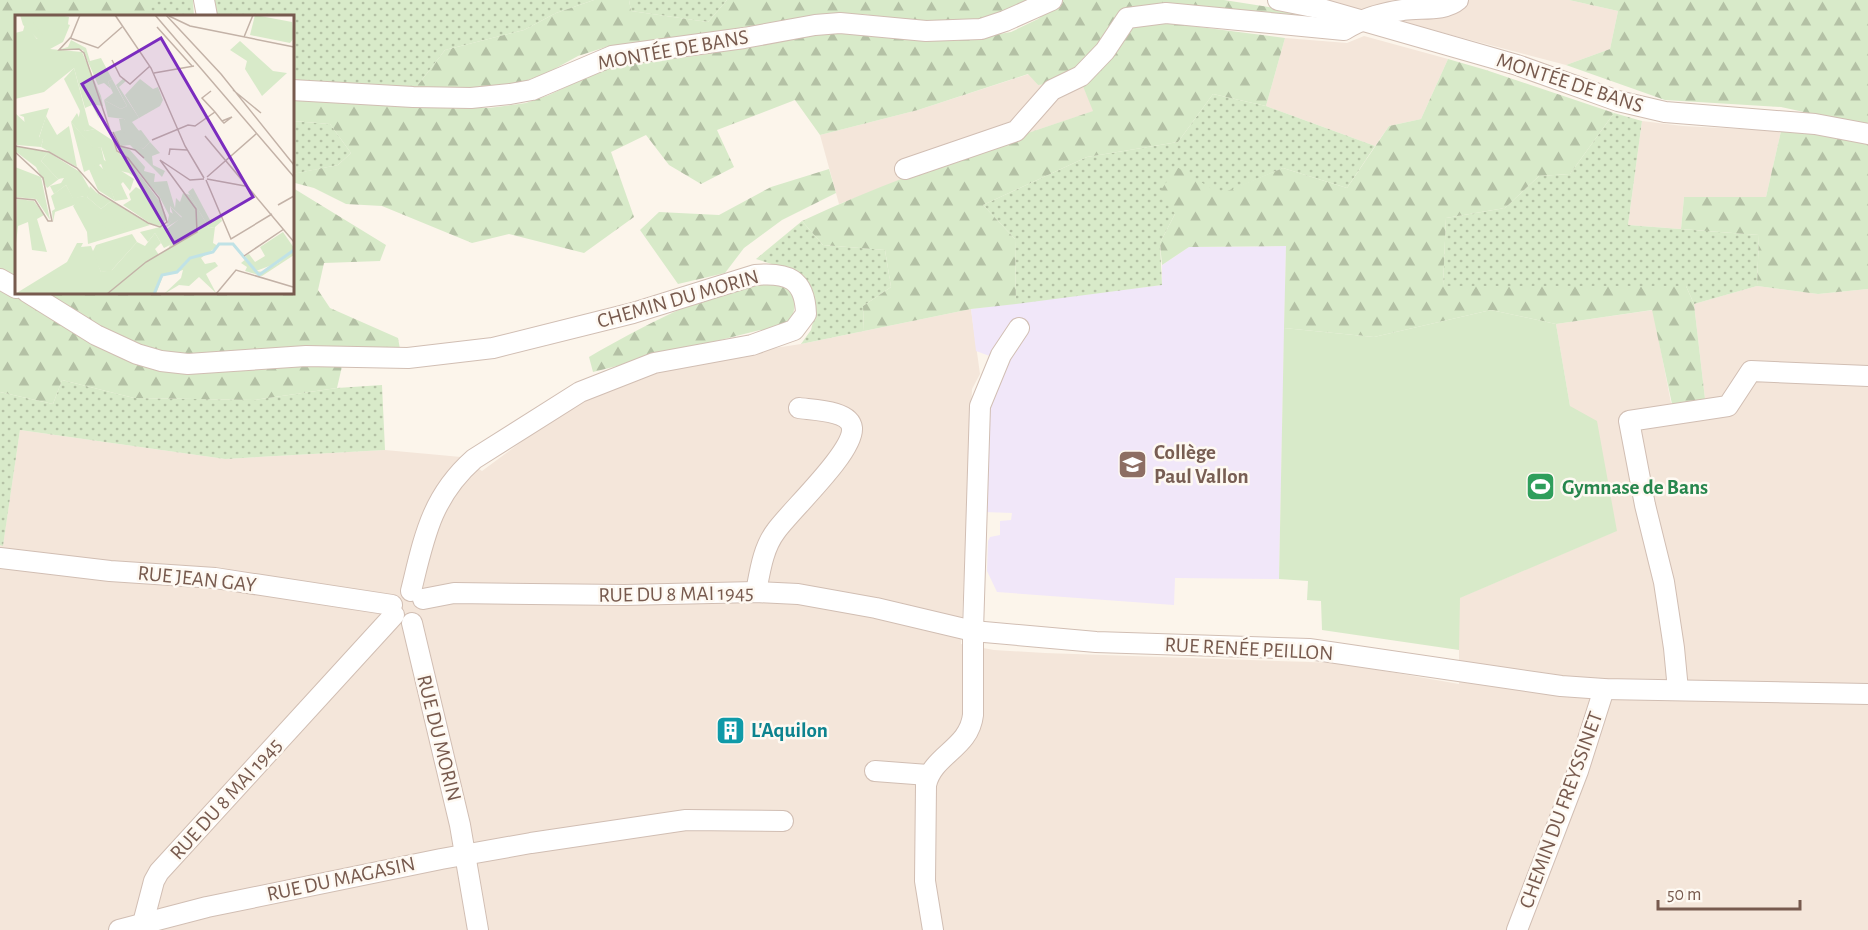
<svg xmlns="http://www.w3.org/2000/svg" width="1868" height="930" font-family="'Alegreya Sans',sans-serif">
  <style>
    .residential { fill: #f4e6da }
    .education { fill: #f1e7f9 }
    .grass { fill: url(#grass-dots) }
    .forest { fill: url(#forest-firs) }
    .pitch { fill: #d8eac9 }
    .lines { fill: none; stroke-linecap: round; stroke-linejoin: round }
    .minor-casing { stroke: #d1beb3; stroke-width: 22 }
    .minor { stroke: #fff; stroke-width: 20 }
    .labels { text-anchor: middle; dominant-baseline: central; stroke-width: 5; stroke-linejoin: round; paint-order: stroke }
    .street-label { font-size: 21px; fill: #775a4e; stroke: #fef9f2 }
    .education-label { font-size: 21px; font-weight: bold; fill: #785e54; stroke: #fef9f2; text-anchor: start }
    .leisure-label { font-size: 21px; font-weight: bold; fill: #27864d; stroke: #fef9f2; text-anchor: start }
    .culture-label { font-size: 21px; font-weight: bold; fill: #0d838f; stroke: #fef9f2; text-anchor: start }
    .inset-river { fill: none; stroke: #c0e2e6; stroke-width: 3 }
    .inset-road { fill: none; stroke: #c3b2a7; stroke-width: 1.5 }
    .view { fill: #7b2cbf; fill-opacity: 0.15; stroke: #7b2cbf; stroke-width: 3 }
    .inset-edge { fill: none; stroke: #775a4e; stroke-width: 3 }
  </style>
  <defs>
    <pattern id="grass-dots" width="8" height="8" patternUnits="userSpaceOnUse" patternTransform="scale(1.5)"><rect width="8" height="8" fill="#d8eac9"/><path d="M2 2h.1M6 6h.1" fill="none" stroke="#b4c1a5" stroke-width="1.8" stroke-linecap="round"/></pattern>
    <pattern id="forest-firs" width="22" height="20" patternUnits="userSpaceOnUse" patternTransform="scale(1.5)"><rect width="22" height="20" fill="#d8eac9"/><path d="M5 1l3.5 6h-7zM16 11l3.5 6h-7z" fill="#b4c1a5"/></pattern>
  </defs>
  <rect width="100%" height="100%" fill="#fcf5eb"/>
  <g class="residential">
    <polygon points="1318,0 1569,0 1618,11 1610,49 1566,65"/>
    <polygon points="1364,36 1448,59 1421,119 1389,126 1375,146 1266,106 1285,38 1347,43"/>
    <polygon points="1029,74 1038,85 1082,84 1094,111 1010,139 839,204 820,135 918,110"/>
    <polygon points="1642,121 1683,126 1781,131 1766,197 1684,197 1681,229 1628,225"/>
    <polygon points="1757,286 1818,294 1868,289 1868,930 0,930 0,545 3,545 20,430 225,459 385,450 461,457 482,471 583,396 676,363 801,344 971,309 980,374 972,389 961,644 994,650 1045,653 1339,663 1459,684 1459,598 1616,531 1570,406 1556,324 1653,310 1671,403 1705,399 1694,304"/>
  </g>
  <polygon class="education" points="1286,246 1279,579 1175,578 1174,605 997,592 987,571 988,541 990,537 1000,535 1000,521 1011,520 1012,513 984,512 986,416 993,394 1009,363 976,351 971,309 1162,285 1162,265 1189,247"/>
  <g class="grass">
    <polygon points="151,0 193,0 194,16 174,16 174,12 151,14"/>
    <polygon points="213,0 594,0 556,13 524,30 445,50 414,90 293,81 292,16 215,16"/>
    <polygon points="629,0 727,0 708,22 631,11"/>
    <polygon points="1213,94 1266,106 1375,146 1347,188 1283,168 1175,214 1160,243 1162,285 1016,304 1015,239 983,205 1087,157 1178,142"/>
    <polygon points="1614,113 1642,121 1628,225 1759,235 1757,286 1694,304 1686,286 1443,286 1446,218 1505,208 1539,176 1570,174"/>
    <polygon points="293,121 330,124 351,153 338,165 293,174"/>
    <polygon points="802,221 823,245 885,250 891,287 863,306 864,331 801,344 811,330 816,309 808,284 794,271 756,259"/>
    <polygon points="62,380 134,398 254,400 337,388 382,385 385,450 225,459 20,430 3,546 0,545 0,392 53,404"/>
  </g>
  <g class="forest">
    <polygon points="0,0 151,0 151,14 174,11 174,16 16,16 16,292 292,292 293,188 386,245 380,261 324,263 318,290 330,308 398,338 400,349 346,349 337,388 254,400 134,398 62,380 53,404 0,392"/>
    <polygon points="594,0 629,0 631,11 708,22 727,0 1038,0 978,20 940,24 862,14 823,15 712,36 609,46 578,56 547,73 508,87 478,94 414,90 445,50 524,30 556,13"/>
    <polygon points="1063,0 1224,0 1295,11 1296,18 1143,6 1119,15 1107,37 1088,58 1051,84 1038,85 1028,74 918,110 820,135 795,100 717,130 734,167 701,184 669,165 646,135 611,152 634,217 584,253 509,234 472,243 382,206 346,204 314,188 295,183 292,174 338,165 351,153 330,124 293,121 293,99 319,102 489,108 526,103 549,95 612,65 701,55 817,33 856,32 943,40 967,40 1011,32 1038,19"/>
    <polygon points="1569,0 1868,0 1868,126 1781,107 1665,100 1566,65 1610,49 1618,11"/>
    <path d="M1160 22 1285 38 1266 106 1213 94 1178 142 1087 157 983 205 1015 239 1016 304 971 309 864 331 863 306 891 287 885 250 823 245 802 221C896 177 995 144 1093 111L1082 84 1126 32 1139 23Z"/>
    <polygon points="1448,59 1486,70 1614,113 1570,174 1539,176 1505,208 1446,218 1443,286 1686,286 1694,304 1705,399 1672,404 1652,310 1556,324 1491,310 1374,337 1284,328 1286,246 1189,247 1162,265 1160,243 1175,214 1161,190 1177,167 1220,194 1283,168 1347,188 1389,126 1421,119"/>
    <polygon points="1781,131 1807,132 1868,143 1868,289 1818,294 1757,286 1759,235 1681,229 1684,197 1766,197"/>
    <polygon points="829,169 836,193 782,220 744,248 725,273 678,284 640,230 659,212 719,215 771,187"/>
    <path d="M775 282 792 291C797 305 795 322 779 329 774 331 765 330 760 330L593 372 589 357C647 324 708 290 775 282Z"/>
  </g>
  <polygon class="pitch" points="1491,310 1556,324 1570,406 1597,421 1617,531 1460,598 1459,650 1322,630 1321,601 1307,600 1308,581 1279,579 1284,328 1374,337"/>
  <g class="lines">
    <defs>
      <g id="minor">
        <polyline points="204,0 207,16"/>
        <polyline points="1278,0 1318,8 1517,65 1618,101 1665,112 1815,124 1868,134"/>
        <polyline points="292,90 413,97 471,98 510,94 532,90 612,56 744,38 815,25 840,23 926,31 981,29 1005,21 1052,0"/>
        <path d="M905 169 1016 131 1052 90 1081 76 1105 51 1127 18 1166 13 1344 30C1361 19 1382 13 1403 10 1420 7 1444 12 1458 0"/>
        <polyline points="0,279 16,288"/>
        <path d="M27 292 96 335 137 354 161 361 188 364 306 356 408 358 493 348 633 313 755 275C788 272 805 279 806 314L794 330 752 345 654 363 580 392 474 459C431 497 424 538 411 591"/>
        <polyline points="0,558 110,571 215,578 392,605"/>
        <path d="M756 592C760 571 763 548 776 531 791 510 854 452 852 428 850 410 812 410 799 408"/>
        <polyline points="423,599 454,593 624,595 756,592 798,594 876,608 973,631 1096,642 1309,649 1561,686 1604,689 1868,694"/>
        <polyline points="412,623 460,825 478,930"/>
        <polyline points="1678,690 1674,648 1664,582 1645,505 1629,421 1728,406 1751,371 1868,376"/>
        <polyline points="875,771 928,775"/>
        <polyline points="143,923 154,881 159,872 394,615"/>
        <polyline points="119,930 207,907 441,859 531,843 686,820 783,821"/>
        <path d="M933 930 925 881 926 785C933 754 969 749 973 715V631L980 406 1001 355 1019 328"/>
        <polyline points="1517,930 1578,771 1604,689"/>
      </g>
    </defs>
    <use href="#minor" class="minor-casing"/>
    <use href="#minor" class="minor"/>
  </g>
  <defs>
    <symbol id="school-square" viewBox="-11 -11 22 22"><rect x="-9" y="-9" width="18" height="18" rx="4" fill="#8d6e63" stroke="#fef9f2"/><path d="M0-5L7-2L0 1L-7-2ZM-4 1L0 2.5L4 1V4Q0 6-4 4Z" fill="#fff"/></symbol>
    <symbol id="stadium-square" viewBox="-11 -11 22 22"><rect x="-9" y="-9" width="18" height="18" rx="4" fill="#2e9e5b" stroke="#fef9f2"/><path d="M0-5a6.5 5 0 1 0 0 10a6.5 5 0 1 0 0-10ZM-3.5-1.8h7v3.6h-7Z" fill="#fff"/></symbol>
    <symbol id="building-square" viewBox="-11 -11 22 22"><rect x="-9" y="-9" width="18" height="18" rx="4" fill="#0f9aa8" stroke="#fef9f2"/><path d="M-4-6H4V6H1V3H-1V6H-4ZM-2.5-4.3h1.7v1.8h-1.7ZM.8-4.3h1.7v1.8H.8ZM-2.5-1h1.7V.8h-1.7ZM.8-1h1.7V.8H.8Z" fill="#fff"/></symbol>
  </defs>
  <g fill-rule="evenodd">
    <use href="#school-square" x="1116" y="448" width="33" height="33"/>
    <use href="#stadium-square" x="1524" y="470" width="33" height="33"/>
    <use href="#building-square" x="714" y="714" width="33" height="33"/>
  </g>
  <g class="labels">
    <g class="street-label">
      <text transform="translate(673 50) rotate(-10)">MONTÉE DE BANS</text>
      <text transform="translate(1570 83) rotate(18)">MONTÉE DE BANS</text>
      <text transform="translate(678 299) rotate(-16)">CHEMIN DU MORIN</text>
      <text transform="translate(197 579) rotate(6)">RUE JEAN GAY</text>
      <text transform="translate(676 594) rotate(-1)">RUE DU 8 MAI 1945</text>
      <text transform="translate(1249 649) rotate(3)">RUE RENÉE PEILLON</text>
      <text transform="translate(439 738) rotate(76)">RUE DU MORIN</text>
      <text transform="translate(226 799) rotate(-48)">RUE DU 8 MAI 1945</text>
      <text transform="translate(1561 810) rotate(-70)">CHEMIN DU FREYSSINET</text>
      <text transform="translate(341 879) rotate(-12)">RUE DU MAGASIN</text>
    </g>
    <g class="education-label">
      <text x="1154" y="452">Collège<tspan x="1154" dy="24">Paul Vallon</tspan></text>
    </g>
    <g class="leisure-label">
      <text x="1562" y="487">Gymnase de Bans</text>
    </g>
    <g class="culture-label">
      <text x="751" y="730">L'Aquilon</text>
    </g>
  </g>
  <g transform="translate(15 15)">
    <rect width="279" height="279" fill="#fcf5eb"/>
    <path d="M5 0H13L25 13 42 6 45 0 54 2 52 16 31 32 8 10ZM59 53 74 110 80 114 70 116 63 106 65 96 49 64ZM97 64 112 91 106 94 89 85 98 78 93 67ZM34 93 24 122 28 125 26 132 2 130 0 122H11L9 102 4 100ZM104 104H109L119 117 126 115 135 127 128 134 107 120ZM56 107 79 133 86 132 89 145 119 164 115 176 108 167 106 169 113 184 100 186 86 149 69 157ZM33 137 65 157 76 176 72 182 86 194 96 186 135 210 73 229 72 217 58 191 69 181 58 184 51 170 39 179 35 171 46 168 49 163 43 164 26 146ZM0 152 26 162 35 205 21 184 0 182ZM121 166 146 188 152 203 146 211 136 209 108 190 116 185 114 179 121 172 126 175ZM178 173 195 205 205 201 207 206 200 212 194 213 173 177ZM2 184 19 186 29 200 22 204 32 237 17 235 13 207 3 211 0 237ZM155 191 167 203 152 212 155 230 149 233 140 218 133 227 125 217 153 210 159 202ZM268 217 279 233 265 247 241 256 230 241 234 239 240 247 250 241 245 232ZM117 219 122 227 96 256 86 257 77 238 81 230Z" fill="#d8eac9"/>
    <path d="M13 0H45L43 6 55 10 48 27 35 34 67 37 86 81 88 91 81 90 84 104 77 90 70 93 59 53 29 77 0 84V18L8 16 10 9 22 24 28 21ZM240 0 277 7 279 23 275 28 235 20ZM56 25 71 33 75 46 86 43 97 64 93 67 96 74 89 68 83 70 68 35 46 34 53 32ZM225 26 258 56 272 58 247 81 230 54 232 46 215 35ZM109 63 111 66 104 72 124 103 117 107 124 116 118 120 109 104 93 102 89 85 106 94 112 91 101 70ZM0 98 13 110 11 122H0ZM62 98 70 116 80 114 97 125 102 137 115 147 146 188 127 175 126 167 114 158 93 153 86 132 79 134 56 107ZM31 101 42 120 54 111 62 152 26 132 28 125 24 123ZM106 115 128 134 135 127 145 138 137 141 138 150 150 156 147 162 115 130 106 131 99 117ZM96 117 103 130 115 135 130 152 129 156 140 159 139 167 152 166 160 193 161 183 165 187 168 178 175 180 194 213 200 212 198 228 203 231 186 243 190 249 200 247 203 251 191 259 201 278 184 262 174 271 164 270 149 279 166 263 168 255 148 261 141 279H0L52 247 62 228H68L66 232 76 231 86 257 97 255 122 227 130 231 140 218 146 228 140 234 144 240 153 234 155 230 148 217 167 202 155 191V197L162 201 152 210 154 200 144 181 104 135ZM0 131 33 137 26 146 43 164 48 161 32 173 21 152 0 136ZM83 149 90 156 100 186 83 175 74 154ZM51 170 58 183 70 181 67 187 40 197 38 207 37 196 40 194 36 181ZM75 171 82 178 96 186 86 194 72 182ZM94 194 101 208 107 206 113 211 99 219 82 207 81 201ZM279 233V240L247 261 230 256 232 252 226 248 231 244 241 256 248 257 265 247Z" fill="#d8eac9"/>
    <path d="M125 64 138 74 143 72 148 85 145 91 124 103 110 80Z" fill="#d8eac9"/>
    <path class="inset-river" d="M139 279 147 260 162 257 175 243 198 237 204 229H218L244 260 279 235"/>
    <path class="inset-road" d="M100 0 136 53 170 131 189 163M140 0 279 162M151 0 206 59 279 150M154 1 175 11 279 32M142 12 177 51M229 22 238 0M55 23 83 33 107 12M97 45 105 61 115 69 135 51M139 58 179 51M218 75 246 98M196 76 187 83 200 97M98 117 105 131 120 135 129 143M190 121 279 227M137 125 173 110 180 111 200 97 207 106 209 108 217 102 207 106M0 131 34 137 62 153 84 178 133 208 145 212 152 207 144 183 113 143 102 136 69 38 64 34 44 35 56 22 65 0M0 137 28 163 37 206H33L20 185 0 183M154 140 155 134 172 135M192 162 242 118M192 164 230 171M191 165 216 224 257 199M263 190 279 181M229 241 269 214M92 279 131 247 182 217 181 194 145 145 175 165 189 164M201 279 221 255 278 272"/>
    <path class="view" d="M146 23 238 182 159 228 67 69Z"/>
    <rect width="279" height="279" class="inset-edge"/>
  </g>
  <path d="M1658 900v9h142v-9" fill="none" stroke="#775a4e" stroke-width="3"/>
  <text x="1667" y="900" font-size="18" fill="#775a4e" stroke="#fef9f2" stroke-width="4.5" paint-order="stroke">50 m</text>
</svg>
